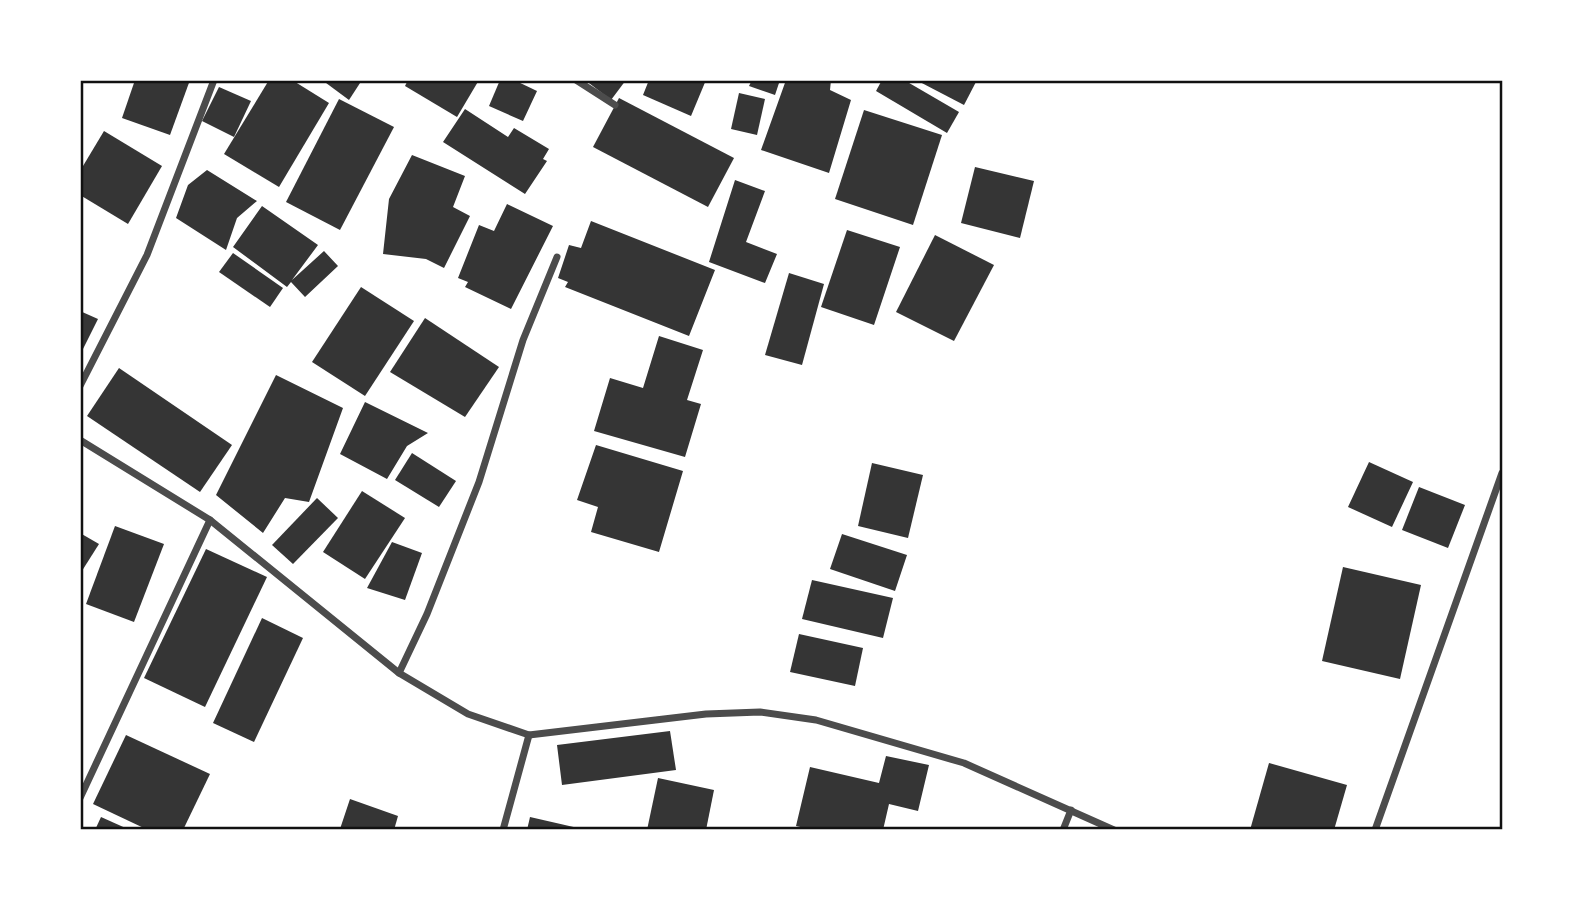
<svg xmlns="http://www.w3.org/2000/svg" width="1583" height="910" font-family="'Titillium Web',sans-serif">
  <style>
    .building { fill: #353535 }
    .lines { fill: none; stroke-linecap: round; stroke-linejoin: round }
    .minor { stroke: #4c4c4c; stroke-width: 7 }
    .neatline { fill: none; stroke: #111; stroke-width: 2.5 }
  </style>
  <rect width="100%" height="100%" fill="#fff"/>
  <g class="building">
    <polygon points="135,80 190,80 170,135 122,118"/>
    <polygon points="269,80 292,80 329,103 279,187 224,154"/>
    <polygon points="322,80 362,80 349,100"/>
    <polygon points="408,80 479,80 457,117 405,86"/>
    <polygon points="500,80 514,80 537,91 523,121 489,106"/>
    <polygon points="585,80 626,80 611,100"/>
    <polygon points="649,80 706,80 691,116 643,95"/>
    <polygon points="752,80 780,80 775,95 749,86"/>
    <polygon points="786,80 831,80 830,90 851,100 829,173 761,150"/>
    <polygon points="882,80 904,80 959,112 947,133 876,91"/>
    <polygon points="916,80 977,80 964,105"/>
    <polygon points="219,87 251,101 234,137 202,121"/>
    <polygon points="739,93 765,99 757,135 731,129"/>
    <polygon points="619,98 734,158 708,207 593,147"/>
    <polygon points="339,99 394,127 340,230 286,202"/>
    <polygon points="465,109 508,137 514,128 549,149 543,159 547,161 525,194 443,142"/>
    <polygon points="864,110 942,135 913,225 835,199"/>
    <polygon points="104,131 162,166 128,224 80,195 80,171"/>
    <polygon points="412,155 465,176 453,207 470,216 444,268 426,259 383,254 389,199"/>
    <polygon points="975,167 1034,181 1020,238 961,223"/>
    <polygon points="207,170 257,201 237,218 226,250 176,218 188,185"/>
    <polygon points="735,180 765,191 746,242 777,254 765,283 709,262"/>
    <polygon points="507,204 553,226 511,309 465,287 468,282 458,278 479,225 494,231"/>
    <polygon points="262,206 318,245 292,280 324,251 338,266 305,297 291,282 287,287 233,247"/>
    <polygon points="591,221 715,270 689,336 565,287 568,282 558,278 569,245 581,248"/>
    <polygon points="847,230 900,247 874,325 821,307"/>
    <polygon points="935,235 994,265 954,341 896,312"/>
    <polygon points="233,253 283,288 270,307 219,272"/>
    <polygon points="789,273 824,284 802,365 765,355"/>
    <polygon points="361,287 414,321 365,396 312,362"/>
    <polygon points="80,311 98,319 80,355"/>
    <polygon points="425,318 499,367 465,417 390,372"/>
    <polygon points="659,336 703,350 687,400 701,404 685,457 594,431 610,378 643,388"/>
    <polygon points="119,368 232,445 200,492 87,416"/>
    <polygon points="276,375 343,408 309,502 285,498 263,533 216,495"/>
    <polygon points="365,402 428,433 407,446 387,479 340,454"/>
    <polygon points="596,445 683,471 659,552 591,532 598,507 577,500"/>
    <polygon points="412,453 456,481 439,507 395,480"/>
    <polygon points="1369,462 1413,482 1392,527 1348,507"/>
    <polygon points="872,463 923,475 908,538 858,526"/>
    <polygon points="1419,487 1465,505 1448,548 1402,530"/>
    <polygon points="362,491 405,518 365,579 323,552"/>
    <polygon points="317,498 338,518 293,564 272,545"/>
    <polygon points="115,526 164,544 134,622 86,604"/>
    <polygon points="80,533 99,544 80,574"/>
    <polygon points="842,534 907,555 895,591 830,569"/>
    <polygon points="392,542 422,553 405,600 367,588"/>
    <polygon points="206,549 267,577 205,707 144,678"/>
    <polygon points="1343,567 1421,585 1400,679 1322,661"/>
    <polygon points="812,580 893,598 883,638 802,619"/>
    <polygon points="262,618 303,638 254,742 213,723"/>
    <polygon points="799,634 863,648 855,686 790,672"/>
    <polygon points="670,731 676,770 562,785 557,745"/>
    <polygon points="126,735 210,774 183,830 148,830 93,804"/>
    <polygon points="886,756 929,765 918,811 889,804 883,830 813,830 796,826 810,767 879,783"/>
    <polygon points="1269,763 1347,785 1334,830 1250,830"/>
    <polygon points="658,778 714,790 706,830 647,830"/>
    <polygon points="350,799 398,816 394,830 340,829"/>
    <polygon points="101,817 130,830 95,830"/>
    <polygon points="530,817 578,828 578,830 527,830"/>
  </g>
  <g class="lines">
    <g class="minor">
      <polyline points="576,80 615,105"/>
      <polyline points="80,386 147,255 214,80"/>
      <polyline points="80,440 210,520 399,673 468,714 529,735 706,714 760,712 816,720 964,763 1114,830"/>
      <polyline points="399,673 427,614 479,482 523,340 557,257"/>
      <polyline points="80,798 210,520"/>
      <polyline points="503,830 529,735"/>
      <polyline points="1063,830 1071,810"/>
      <polyline points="1375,830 1502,473"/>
    </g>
  </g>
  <rect width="1583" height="910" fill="none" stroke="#ffffff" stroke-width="164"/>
  <rect x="82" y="82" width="1419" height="746" class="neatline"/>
</svg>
